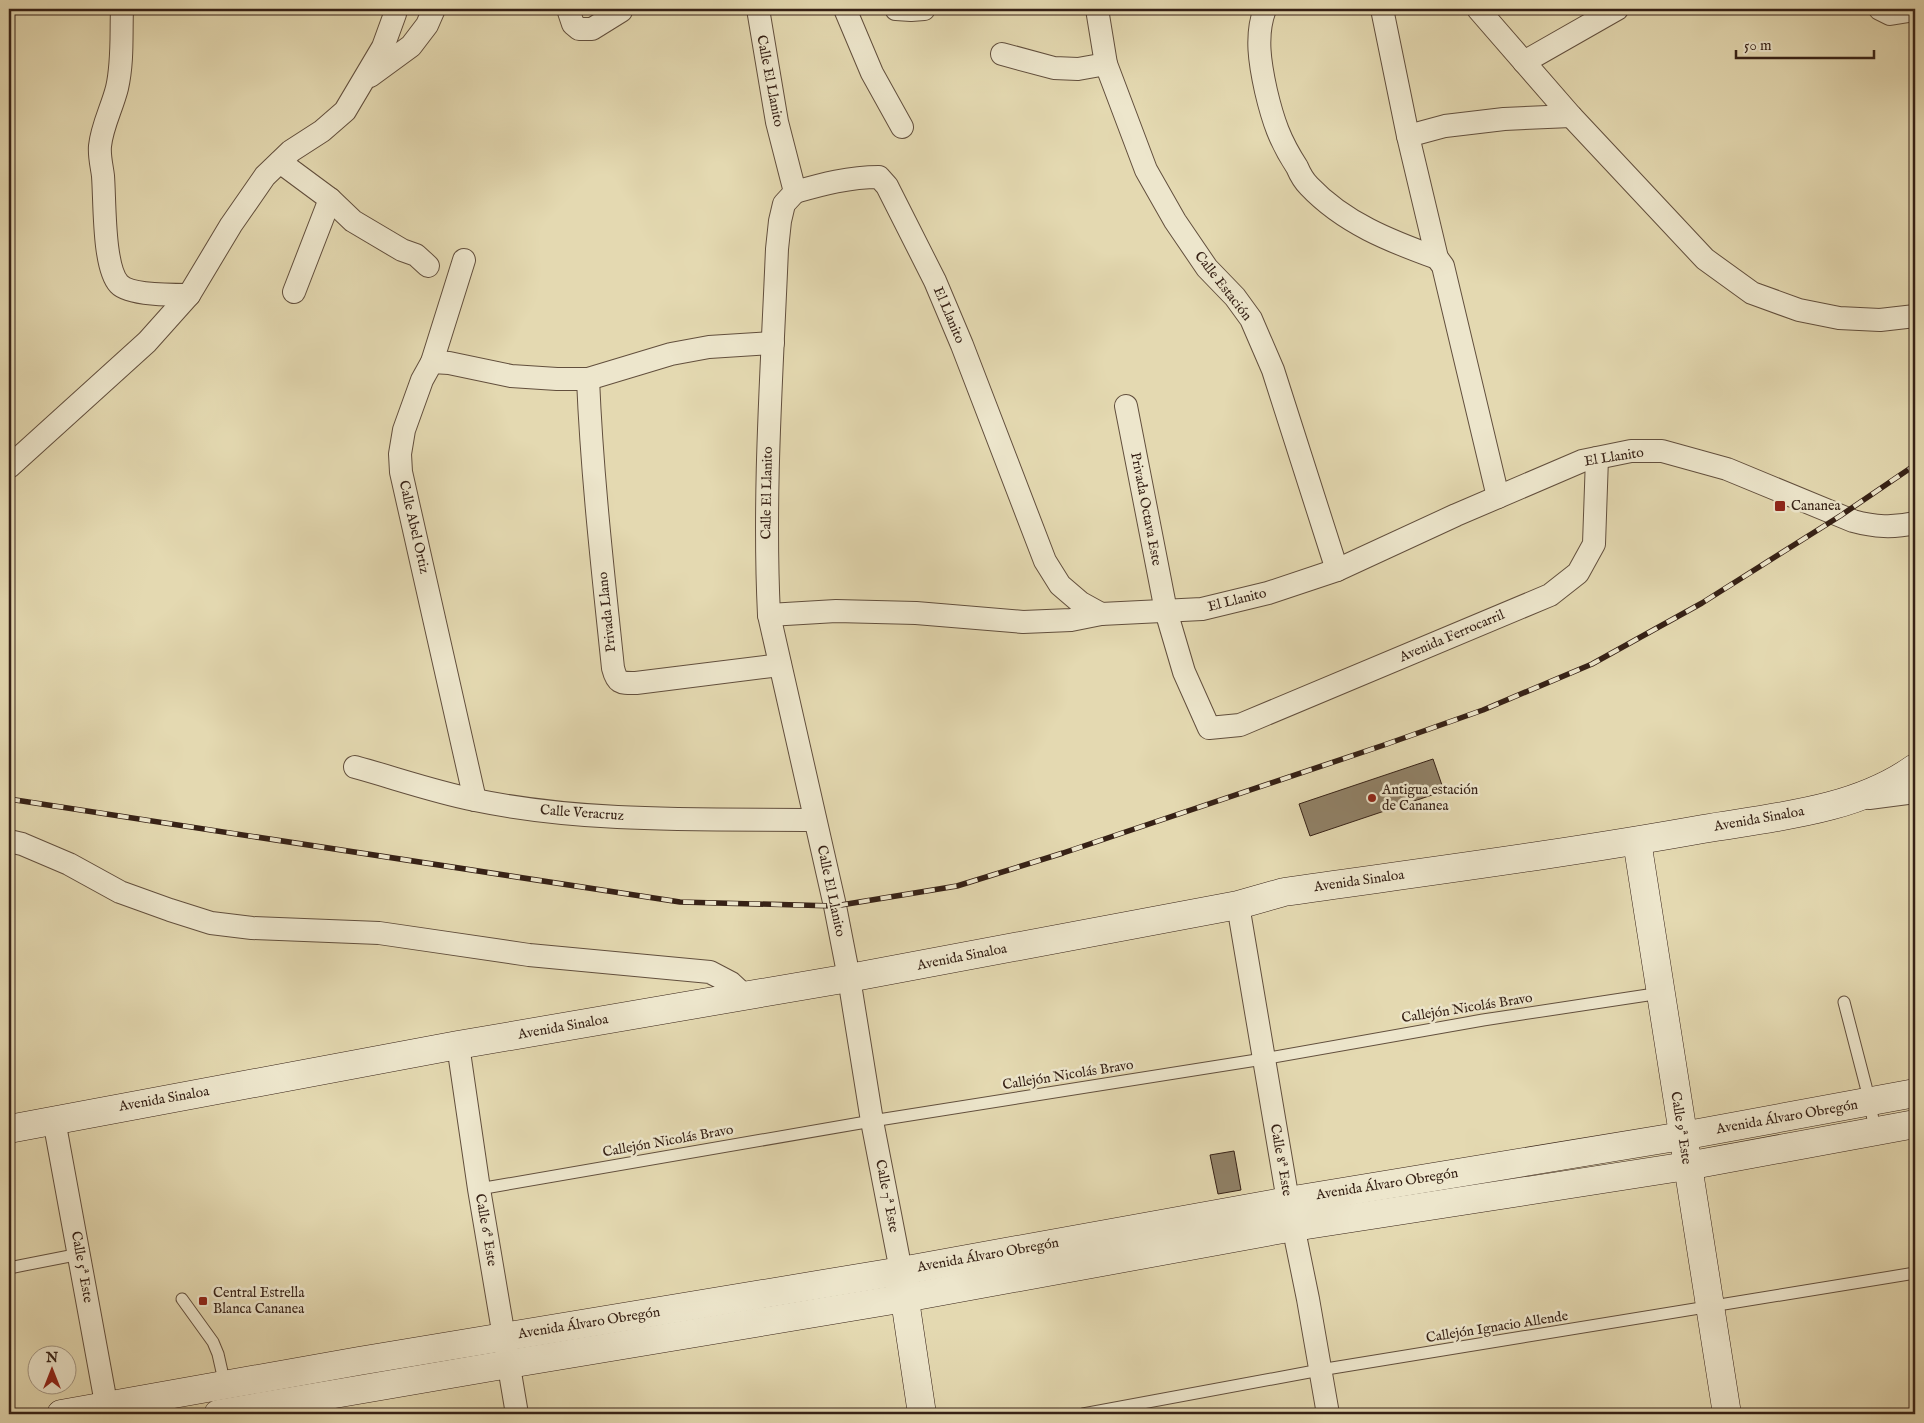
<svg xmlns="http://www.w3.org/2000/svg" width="1924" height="1423" font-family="'IM FELL English',serif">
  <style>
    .building { fill: #908167; stroke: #362116 }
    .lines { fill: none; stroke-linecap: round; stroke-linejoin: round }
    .lane-casing { stroke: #624f3d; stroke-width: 13 }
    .street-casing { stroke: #624f3d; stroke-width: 24 }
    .secondary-casing { stroke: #362116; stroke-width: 29 }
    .lane { stroke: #ede6cc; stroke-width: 11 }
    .street { stroke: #ede6cc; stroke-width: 22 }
    .secondary { stroke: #ede6cc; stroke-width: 28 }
    .rail-casing { stroke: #362116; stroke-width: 5.5 }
    .rail { stroke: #ede6cc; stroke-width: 4; stroke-dasharray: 11; stroke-linecap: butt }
    .poi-dot { fill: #8f2418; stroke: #ede6cc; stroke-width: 2 }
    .labels { text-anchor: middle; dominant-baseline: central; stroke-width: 5; stroke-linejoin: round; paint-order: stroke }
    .street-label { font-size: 14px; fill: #362116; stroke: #ede6cc }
    .poi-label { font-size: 14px; fill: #362116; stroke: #ede6cc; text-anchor: start }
  </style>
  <rect width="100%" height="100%" fill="#e4d9b1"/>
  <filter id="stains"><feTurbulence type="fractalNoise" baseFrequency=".004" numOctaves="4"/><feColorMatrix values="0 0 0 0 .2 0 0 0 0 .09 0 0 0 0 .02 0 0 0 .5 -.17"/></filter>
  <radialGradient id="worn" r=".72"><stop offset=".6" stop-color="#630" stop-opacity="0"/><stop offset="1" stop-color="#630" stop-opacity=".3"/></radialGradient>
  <g class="building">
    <polygon points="1433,759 1444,791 1310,836 1299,804"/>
    <polygon points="1234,1151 1241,1190 1218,1194 1210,1155"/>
  </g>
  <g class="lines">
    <defs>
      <g id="lane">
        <polyline points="1844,1002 1870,1102 1875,1132"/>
        <polyline points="479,1189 872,1121 1263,1059 1483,1020 1661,993"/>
        <polyline points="9,1268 80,1254"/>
        <polyline points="182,1299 213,1342 218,1354 225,1385"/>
        <polyline points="1083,1414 1320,1370 1915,1273"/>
      </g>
      <g id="street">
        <path d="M122 9C121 35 123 62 117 88 112 108 102 126 100 146 99 156 102 167 103 176 105 201 103 267 119 284 129 295 173 295 189 295"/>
        <polyline points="568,9 573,24 579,29 592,29 621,11"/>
        <path d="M758 9 777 122 795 192 784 204 780 221 777 249C772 371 763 493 769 615L835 906 849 978 872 1121 901 1271"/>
        <polyline points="845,9 872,73 902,127"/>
        <polyline points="896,9 911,10 924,9"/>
        <polyline points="1097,9 1106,64 1146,170 1175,221 1207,268 1235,297 1251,319 1273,370 1337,570"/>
        <path d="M1265 9C1255 35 1260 64 1266 91 1273 121 1280 141 1297 167 1300 174 1304 181 1309 186 1344 223 1390 241 1437 258L1443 266 1498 497"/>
        <polyline points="1382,9 1408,136 1437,258"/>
        <polyline points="1478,9 1571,116 1705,259 1752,293 1799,310 1839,318 1880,320 1915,316"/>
        <polyline points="1880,9 1890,14 1915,10"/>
        <polyline points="1002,54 1054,68 1078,69 1106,64"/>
        <polyline points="1524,62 1617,9"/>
        <polyline points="370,76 411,46 427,25 434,9"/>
        <polyline points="1408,136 1445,126 1504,119 1571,116"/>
        <polyline points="280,162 330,199 353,221 402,250 416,255 428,266"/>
        <path d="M795 192C823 184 849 177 879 177L887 186 935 281 962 345 1045 561 1060 585 1081 603 1101 614"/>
        <polyline points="464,260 432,362 422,380 404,430 400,454 401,472 475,800"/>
        <polyline points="294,292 330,199"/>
        <polyline points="432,362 449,363 511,376 557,379 588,379 671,354 709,347 773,343"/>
        <path d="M588 379C592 476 603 572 613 668 617 684 621 683 636 683L780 665"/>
        <polyline points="1126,406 1166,611 1184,672 1209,728 1240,725 1550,595 1578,573 1594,544 1597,458"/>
        <polyline points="9,467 147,342 189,295 231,225 265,176 291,151 322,131 345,111 383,47 395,14 395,9"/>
        <path d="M769 615 836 611 916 613 1023 622 1071 620 1101 614 1202 609 1268 593 1337 570 1456 515 1582 461 1631 451H1662L1727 469 1853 521C1875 527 1893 528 1915 523"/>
        <path d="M355 767C395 778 435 792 475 800 586 823 702 819 815 820"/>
        <polyline points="1869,798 1915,792"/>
        <polyline points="9,841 22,844 69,864 120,892 170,910 211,923 252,928 379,933 529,955 710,972 731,983 745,996"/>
        <polyline points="1238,905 1288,1201 1308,1299 1328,1414"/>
        <polyline points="458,1045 479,1189 517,1414"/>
        <polyline points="54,1120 108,1414"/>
      </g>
      <g id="secondary">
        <polyline points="1637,841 1727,1414"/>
        <path d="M9 1129 458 1045 849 978 1238 905 1284 892C1424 872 1564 854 1703 829 1774 817 1855 811 1915 768"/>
        <polyline points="902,1280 922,1414"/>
        <polyline points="61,1414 359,1361 901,1271 1288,1201 1682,1136 1915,1093"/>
        <polyline points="218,1414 509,1364 905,1298 1294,1227 1687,1166 1915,1124"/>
      </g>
    </defs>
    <use href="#lane" class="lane-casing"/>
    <use href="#street" class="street-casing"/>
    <use href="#secondary" class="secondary-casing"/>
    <use href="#lane" class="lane"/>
    <use href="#street" class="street"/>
    <use href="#secondary" class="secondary"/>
    <defs>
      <polyline id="rail" points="9,799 680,902 835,906 957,886 1063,853 1384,745 1483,710 1592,664 1702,603 1840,516 1915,465"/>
    </defs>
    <use href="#rail" class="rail-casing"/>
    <use href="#rail" class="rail"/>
  </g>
  <g class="poi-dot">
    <rect x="1774" y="500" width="12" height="12" rx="2.5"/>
    <circle cx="1372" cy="798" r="5"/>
    <rect x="198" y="1296" width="10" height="10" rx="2.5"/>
  </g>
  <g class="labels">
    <g class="street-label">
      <text transform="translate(770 81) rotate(79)">Calle El Llanito</text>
      <text transform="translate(1223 286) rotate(52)">Calle Estación</text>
      <text transform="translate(949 315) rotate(67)">El Llanito</text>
      <text transform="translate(1614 457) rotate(-9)">El Llanito</text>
      <text transform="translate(767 493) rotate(-89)">Calle El Llanito</text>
      <text transform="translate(1146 509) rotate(79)">Privada Octava Este</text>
      <text transform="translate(414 527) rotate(77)">Calle Abel Ortiz</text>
      <text transform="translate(1237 600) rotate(-14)">El Llanito</text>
      <text transform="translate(607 612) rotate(-96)">Privada Llano</text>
      <text transform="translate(1452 636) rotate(-23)">Avenida Ferrocarril</text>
      <text transform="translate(582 813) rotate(4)">Calle Veracruz</text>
      <text transform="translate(1759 819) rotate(-10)">Avenida Sinaloa</text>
      <text transform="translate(1359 881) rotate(-8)">Avenida Sinaloa</text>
      <text transform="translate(831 891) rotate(78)">Calle El Llanito</text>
      <text transform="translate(962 957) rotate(-11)">Avenida Sinaloa</text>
      <text transform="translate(1467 1008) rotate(-9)">Callejón Nicolás Bravo</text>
      <text transform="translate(563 1027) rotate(-10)">Avenida Sinaloa</text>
      <text transform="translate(1068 1075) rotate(-9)">Callejón Nicolás Bravo</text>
      <text transform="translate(164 1099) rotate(-10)">Avenida Sinaloa</text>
      <text transform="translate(1787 1117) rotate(-10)">Avenida Álvaro Obregón</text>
      <text transform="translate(1681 1128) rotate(81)">Calle 9ª Este</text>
      <text transform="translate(668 1141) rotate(-10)">Callejón Nicolás Bravo</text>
      <text transform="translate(1281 1160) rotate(80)">Calle 8ª Este</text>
      <text transform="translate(1387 1184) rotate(-9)">Avenida Álvaro Obregón</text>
      <text transform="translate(887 1196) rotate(79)">Calle 7ª Este</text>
      <text transform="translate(486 1230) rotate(80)">Calle 6ª Este</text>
      <text transform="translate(988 1255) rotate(-10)">Avenida Álvaro Obregón</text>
      <text transform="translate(82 1267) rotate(80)">Calle 5ª Este</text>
      <text transform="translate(589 1323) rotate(-9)">Avenida Álvaro Obregón</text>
      <text transform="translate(1497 1327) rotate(-9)">Callejón Ignacio Allende</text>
    </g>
    <g class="poi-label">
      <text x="1791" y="506">Cananea</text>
      <text x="1382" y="790">Antigua estación<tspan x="1382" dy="16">de Cananea</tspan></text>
      <text x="213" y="1293">Central Estrella<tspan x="213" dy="16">Blanca Cananea</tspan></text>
    </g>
  </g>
  <rect width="1924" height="1423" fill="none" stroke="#e4d9b1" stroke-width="30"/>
  <rect x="10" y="10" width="1904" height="1403" fill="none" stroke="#362116" stroke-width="2.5"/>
  <rect x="15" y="15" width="1894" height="1393" fill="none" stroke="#362116"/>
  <g transform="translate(52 1370)"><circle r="24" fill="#ede6cc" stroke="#a49783"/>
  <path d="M0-4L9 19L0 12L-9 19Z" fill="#8f2418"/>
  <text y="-8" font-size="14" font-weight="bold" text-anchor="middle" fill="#362116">N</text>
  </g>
  <path d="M1736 50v8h138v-8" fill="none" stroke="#362116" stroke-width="2.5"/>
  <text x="1744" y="50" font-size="15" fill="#362116" stroke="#ede6cc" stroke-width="4" paint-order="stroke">50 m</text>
  <rect width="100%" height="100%" filter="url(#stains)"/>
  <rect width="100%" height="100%" fill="url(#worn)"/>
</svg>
